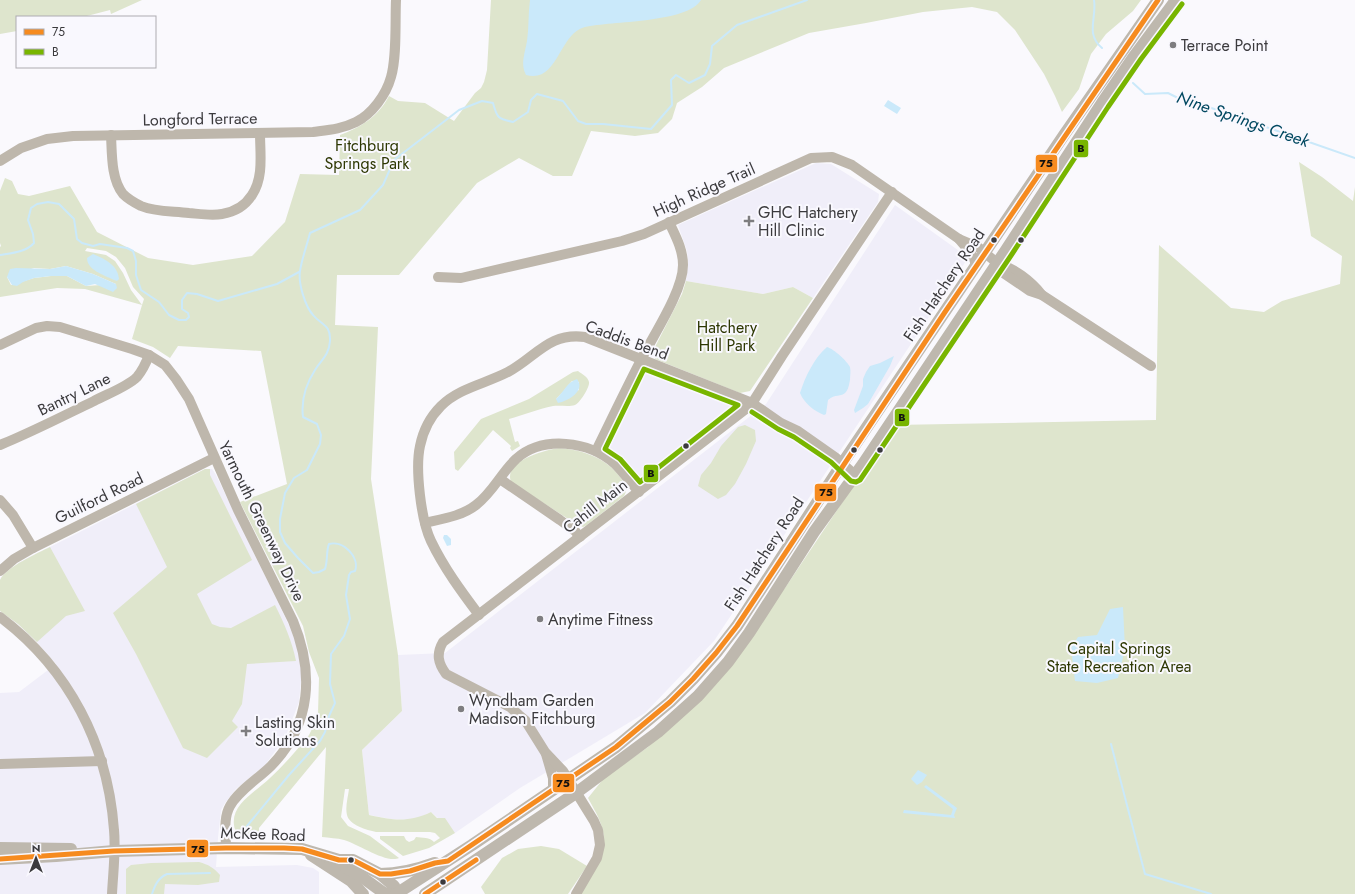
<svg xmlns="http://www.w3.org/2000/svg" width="1355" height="894" font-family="Jost,sans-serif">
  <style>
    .built { fill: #f0eef9 }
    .green { fill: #dee5cd; fill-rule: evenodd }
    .water { fill: #cae9fa }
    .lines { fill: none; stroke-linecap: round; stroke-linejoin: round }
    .stream { stroke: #cae9fa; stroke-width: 2 }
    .minor { stroke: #beb7ac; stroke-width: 10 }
    .major { stroke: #beb8ae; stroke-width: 12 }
    .bus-1-casing { stroke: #f9f8fe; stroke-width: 8 }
    .bus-2-casing { stroke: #f9f8fe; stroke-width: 8 }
    .bus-1 { stroke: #f68b1f; stroke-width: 5 }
    .bus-2 { stroke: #78b500; stroke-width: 5 }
    .poi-dot { fill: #7e7d80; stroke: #f9f8fe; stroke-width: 1.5 }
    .bus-dot { fill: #3b3a3d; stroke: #f9f8fe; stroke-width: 1.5 }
    .labels { text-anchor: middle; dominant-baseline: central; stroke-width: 4; stroke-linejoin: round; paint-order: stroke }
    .poi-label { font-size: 16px; fill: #3b3a3d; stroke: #f9f8fe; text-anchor: start }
    .street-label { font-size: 16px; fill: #3b3a3d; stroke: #f9f8fe }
    .park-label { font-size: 16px; fill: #2d3702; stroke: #f9f8fe }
    .water-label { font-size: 17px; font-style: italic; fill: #014860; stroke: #f9f8fe }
    .line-badge { stroke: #f9f8fe; stroke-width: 1.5 }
    .pale-badge-label { font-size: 11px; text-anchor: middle; font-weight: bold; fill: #111 }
  </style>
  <rect width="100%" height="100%" fill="#faf9fd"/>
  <g class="built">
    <polygon points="816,163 831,164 879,194 878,202 813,298 793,287 763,294 686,281 688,262 687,251 678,225"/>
    <polygon points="895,205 962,253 966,261 714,641 645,713 520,788 455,833 431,812 418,818 407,820 391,819 369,815 362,750 402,711 398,655 445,653 766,404"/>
    <polygon points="649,368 726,399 730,406 729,415 645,479 641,480 635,479 604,448 605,441 642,370"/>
    <polygon points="205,469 212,469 216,475 288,623 296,643 302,670 299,702 285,738 265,765 236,789 225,803 221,810 218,838 216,867 297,865 313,868 319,872 319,894 0,894 0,693 19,692 56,664 36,641 18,624 0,611 0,580 5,574 20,562"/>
  </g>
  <g class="green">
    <polygon points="0,0 142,0 111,14 110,10 83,17 17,17 17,31 0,34"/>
    <path d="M491 0H1141L1133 11 1106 34 1091 54 1079 89 1062 112 1055 96 1044 74 1015 30 997 12 972 7 923 12 866 23 809 33 724 68 702 87 677 103 672 119 658 133 635 136 591 131 572 176H553L519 158 477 183 399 275H337L335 325 378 327 371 479 398 655 402 711 362 750 369 815C393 820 408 823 431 812L437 818H445L455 833 429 848 403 856 380 839V836H404L406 840 409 842 414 840 416 837C422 838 430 837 434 842L440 838 435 833 430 832H376C367 830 349 825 347 815 345 807 348 797 349 789H345L341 817 348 826 370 836 399 858C387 864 358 844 344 840 337 838 329 838 322 837L326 747 259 828V834C249 834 235 838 234 825 231 804 257 791 270 778 284 765 297 750 309 735L312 729 318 713 319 678 309 652 303 626 240 502 287 484 261 351 178 346 170 358 153 347 132 339 142 305 85 289 57 288 0 297V247L1 246 0 243V191L5 178 12 181 18 194 29 196 70 186 97 232 148 258 193 265 252 256 285 222 300 174 339 175 340 135C361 127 378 117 389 96L398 101 425 103 454 121 475 93 481 88 484 82 487 70ZM87 248 106 251 116 257 125 268 133 287 144 299 142 305 131 290 123 273 115 261 106 255 85 251ZM66 266 93 274 116 284 86 286 67 276H51L34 278 11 285 7 277 34 268 50 269Z"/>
    <path d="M1299 162 1322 177 1353 201 1355 187V894H579C584 885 603 852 604 844 605 826 596 813 588 798L604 778 648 747 785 588 894 425 1156 420 1159 245 1231 308 1264 312 1282 301 1340 284 1342 256 1311 236Z"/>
    <polygon points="686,281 763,294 793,287 813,298 750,391 740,393 655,359 653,351 682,294"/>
    <path d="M578 371C582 374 588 377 589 382 590 387 580 403 575 405 569 407 560 405 553 406 538 409 523 415 509 419L515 442 518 441 520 446 512 451 510 448 511 446 493 430 458 471 455 469 454 452 481 419 529 399 573 372ZM572 381 579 382V390L556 399 562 393Z"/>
    <polygon points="745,425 755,430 756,441 746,464 735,484 726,495 718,499 698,486 701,475 711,463 721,446 738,427"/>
    <path d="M559 448C582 450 605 457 620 477 625 484 629 487 624 496L587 525 583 527 576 524 511 482C503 461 545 450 559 448Z"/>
    <path d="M205 469H210V475L252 560 197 594 212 624 220 627 231 628 275 605C284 623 292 641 296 661L247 664 242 704 232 721 238 727 207 758 183 748 136 654 113 613 167 567 136 504Z"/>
    <path d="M50 547 85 611 66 616 37 642 18 624 0 611C0 605 0 584 0 580 6 567 38 553 50 547Z"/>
    <polygon points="541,846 559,849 587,866 568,894 485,894 481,887 502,858 518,849"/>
    <path d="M199 862C209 865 213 867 220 875L219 882 198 885 165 884 164 894H126V869L131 865 151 863Z"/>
  </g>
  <g class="water">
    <path d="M530 0H701C688 23 611 21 585 27 559 33 558 84 526 75 520 64 525 53 527 41 529 28 528 14 530 0Z"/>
    <polygon points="888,100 901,108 897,114 884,106"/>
    <path d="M93 254C105 259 118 265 119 279L117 281 114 280C104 275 87 270 87 258Z"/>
    <polygon points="66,266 93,274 116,284 117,288 113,292 95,284 86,286 67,276 51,276 34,278 23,282 17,286 12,285 7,277 10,269 16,268 50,269"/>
    <path d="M827 347C834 349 847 361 850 367 851 371 850 376 850 380 849 384 849 388 846 392 841 398 835 393 828 400L826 414 824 415C814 411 804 403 800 393 805 377 814 358 827 347Z"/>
    <polygon points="894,356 890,366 868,404 863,408 855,413 854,410 863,386 863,379 866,372 870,366 880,363"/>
    <path d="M577 379C586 391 568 401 558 403L556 399C564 392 567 382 577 379Z"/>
    <polygon points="444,535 447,535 451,539 451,545 447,546 443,538"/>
    <polygon points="1123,607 1125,649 1118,678 1097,683 1075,681 1071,648 1078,637 1097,635 1110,609"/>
    <polygon points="918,770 927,775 922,782 917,785 911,779"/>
    <polygon points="926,785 957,808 954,815 955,818 903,813 904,810 951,815 953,809 924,787"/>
  </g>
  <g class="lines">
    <g class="stream">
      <path d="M1094 0C1097 18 1085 34 1102 48"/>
      <polyline points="1133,83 1145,94 1168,93 1178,98 1200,104 1355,158"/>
      <path d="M0 255C12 253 26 252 34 243L33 234 28 220 31 208 37 204 48 202 59 204 74 219 77 239 82 243 93 246 100 244 127 248 133 251 136 261V275L141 290 159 302 169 315 179 320H186L189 317 188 313 182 309V300L187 293 197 294 218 301 277 284 299 272"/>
      <polyline points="1111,744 1145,874 1211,894"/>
      <path d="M247 826 289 775 320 741 325 732 329 716 335 703 330 684 331 654 344 636 350 619 346 595 349 575 351 572 355 571C360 557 343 540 329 544 326 551 328 560 325 569L319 572 313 573 298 558 285 543 280 532V519L285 493 294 478 307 470 320 444 321 435 317 424 303 417C301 401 306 384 315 370 322 359 329 355 330 341 331 324 321 325 313 315 305 306 298 283 300 271 302 258 307 245 310 233L360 210 383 185 394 160 459 110 482 101 493 103C497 118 498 119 513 122L528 112 531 100 537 94 563 101 578 121 586 124H603L651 129 672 105 671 80 676 75 689 83 705 75 710 64 712 46 737 25 807 0"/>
      <path d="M152 894C155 885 158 878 167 874L210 873"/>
    </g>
    <g class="minor">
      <path d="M111 135C112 154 111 179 123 194 128 199 135 203 141 206 155 212 173 211 189 213 200 214 212 216 222 214 235 212 245 206 252 195 264 177 260 154 260 133"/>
      <path d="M0 161 21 148 47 139 73 136 313 132C328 130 342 129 356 122 372 114 386 95 391 77 397 57 395 22 396 0"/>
      <path d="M959 239C966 248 975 254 976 267"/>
      <path d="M997 263C1014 268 1031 281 1042 295"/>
      <polyline points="438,277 461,278 622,241 644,234 811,158 832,157 852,165 959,239 978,247 997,263 1002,272 1030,291 1042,295 1151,366"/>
      <path d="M0 345 36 328 47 326 60 327 132 349 149 355 165 365 176 379 189 399 238 510 293 621C314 672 312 724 271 766 258 779 239 790 230 806 223 818 226 835 226 848"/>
      <path d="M0 445C32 432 63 416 94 401 107 394 127 387 137 377 142 371 146 363 149 355"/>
      <path d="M596 451C611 420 626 389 642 358 654 334 683 291 683 265 683 249 675 235 669 222"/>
      <polyline points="500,479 560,520 575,531 580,537"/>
      <polyline points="0,500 13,515 33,548"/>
      <path d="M425 523C442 519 462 516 476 505 493 492 501 473 516 459 543 435 589 441 615 464 623 472 631 483 639 492"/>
      <polyline points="0,571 14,559 33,548 214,458"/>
      <path d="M479 615C461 591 444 568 431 541 421 520 415 469 420 446 423 431 430 417 441 406 459 388 485 384 508 372 536 357 549 332 585 337L752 403 781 423 798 431 835 457 855 475"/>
      <path d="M0 617C69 669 108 745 114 830 116 851 113 873 112 894"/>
      <polyline points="546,754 553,778 553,790"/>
      <polyline points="0,764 102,761"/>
      <path d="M576 894 597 858 600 845 598 830 594 821 563 771 545 752 525 720 519 715 510 707 446 674C438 663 436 654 443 642L751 405 782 356 892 192"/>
    </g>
    <g class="major">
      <polyline points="0,848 71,849"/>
      <polyline points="311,855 351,881 363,894"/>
      <polyline points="0,859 56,856 114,851 226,848 302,849 339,860 353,860 380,874 394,886 394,894"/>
      <polyline points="339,860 348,869 359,875 384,893 389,894"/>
      <path d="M380 874C399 874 416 870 435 863"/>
      <polyline points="396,894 472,845 616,747 670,702 693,679 716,653 737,626 842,464 1064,135 1158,0"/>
      <polyline points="425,894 576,793 658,732 698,696 728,662 749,633 814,532 863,464 1006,250 1102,103 1135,55 1176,0"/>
    </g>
    <defs>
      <g id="bus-1">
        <polyline points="0,859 114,851 226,848 284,848 302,849 339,860 353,860 380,874 391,874 410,871 435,863 448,861 616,747 670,702 693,679 716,653 737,626 945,312 1158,0"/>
        <polyline points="425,894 476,860"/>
      </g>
      <g id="bus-2">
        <polygon points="644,369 738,405 640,482 620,459 605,449"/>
        <polyline points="752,412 778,429 794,437 831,462 851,481 856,482 860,480 1012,254 1108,107 1141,59 1182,4"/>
      </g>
    </defs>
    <use href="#bus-1" class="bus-1-casing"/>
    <use href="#bus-2" class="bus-2-casing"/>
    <use href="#bus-1" class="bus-1"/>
    <use href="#bus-2" class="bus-2"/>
  </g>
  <g class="poi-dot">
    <circle cx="1173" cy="45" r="4"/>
    <path d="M747 215h4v4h4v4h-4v4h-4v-4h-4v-4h4z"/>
    <circle cx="540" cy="619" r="4"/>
    <circle cx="461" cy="709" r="4"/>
    <path d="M244 725h4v4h4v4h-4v4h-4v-4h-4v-4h4z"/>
  </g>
  <g class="bus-dot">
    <circle cx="994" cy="240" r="3.5"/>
    <circle cx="1021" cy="240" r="3.5"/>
    <circle cx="686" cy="446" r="3.5"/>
    <circle cx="854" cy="450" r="3.5"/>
    <circle cx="880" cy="450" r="3.5"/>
    <circle cx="351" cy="860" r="3.5"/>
    <circle cx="443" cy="882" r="3.5"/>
  </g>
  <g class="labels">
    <g class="poi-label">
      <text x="1181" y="45">Terrace Point</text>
      <text x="758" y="212">GHC Hatchery<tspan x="758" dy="18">Hill Clinic</tspan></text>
      <text x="548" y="619">Anytime Fitness</text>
      <text x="469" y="700">Wyndham Garden<tspan x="469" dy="18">Madison Fitchburg</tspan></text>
      <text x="255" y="722">Lasting Skin<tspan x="255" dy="18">Solutions</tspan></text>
    </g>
    <g class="street-label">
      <text transform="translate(200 119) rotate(-1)">Longford Terrace</text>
      <text transform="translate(704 190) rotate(-24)">High Ridge Trail</text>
      <text transform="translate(944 285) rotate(-56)">Fish Hatchery Road</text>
      <text transform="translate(627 340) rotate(20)">Caddis Bend</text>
      <text transform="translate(74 394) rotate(-26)">Bantry Lane</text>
      <text transform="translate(99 498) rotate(-26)">Guilford Road</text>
      <text transform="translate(595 506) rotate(-38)">Cahill Main</text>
      <text transform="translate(262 521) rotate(64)">Yarmouth Greenway Drive</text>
      <text transform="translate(764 554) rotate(-57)">Fish Hatchery Road</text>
      <text transform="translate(263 834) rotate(2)">McKee Road</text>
    </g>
    <g class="park-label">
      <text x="367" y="145">Fitchburg<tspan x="367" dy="18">Springs Park</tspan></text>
      <text x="727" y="327">Hatchery<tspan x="727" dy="18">Hill Park</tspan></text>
      <text x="1119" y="648">Capital Springs<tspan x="1119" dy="18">State Recreation Area</tspan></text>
    </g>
    <g class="water-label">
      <text transform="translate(1243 119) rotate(19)">Nine Springs Creek</text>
    </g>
  </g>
  <g class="line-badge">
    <rect x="1073" y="139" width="16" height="19" rx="4" fill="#78b500"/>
    <rect x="1035" y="154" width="23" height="19" rx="4" fill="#f68b1f"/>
    <rect x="894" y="408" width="16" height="19" rx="4" fill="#78b500"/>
    <rect x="643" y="464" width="16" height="19" rx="4" fill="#78b500"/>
    <rect x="814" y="483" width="23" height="19" rx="4" fill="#f68b1f"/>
    <rect x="552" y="773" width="23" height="20" rx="4" fill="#f68b1f"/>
    <rect x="186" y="839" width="23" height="19" rx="4" fill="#f68b1f"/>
  </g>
  <g class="pale-badge-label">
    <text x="1081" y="152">B</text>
    <text x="1046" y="167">75</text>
    <text x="902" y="421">B</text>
    <text x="651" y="477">B</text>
    <text x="826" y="496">75</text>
    <text x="563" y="787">75</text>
    <text x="198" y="853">75</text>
  </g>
  <rect x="16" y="16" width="140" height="52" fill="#f9f8fe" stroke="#adacb1"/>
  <rect x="24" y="29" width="20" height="6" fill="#f68b1f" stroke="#adacb1"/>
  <text x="52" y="36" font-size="12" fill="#3b3a3d">75</text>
  <rect x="24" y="49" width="20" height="6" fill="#78b500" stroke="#adacb1"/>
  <text x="52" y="56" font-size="12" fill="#3b3a3d">B</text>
  <g transform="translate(36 858)" stroke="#f9f8fe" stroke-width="3" paint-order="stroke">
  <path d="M0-3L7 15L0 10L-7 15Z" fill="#3b3a3d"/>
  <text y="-6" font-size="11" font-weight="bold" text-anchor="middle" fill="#3b3a3d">N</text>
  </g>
</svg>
